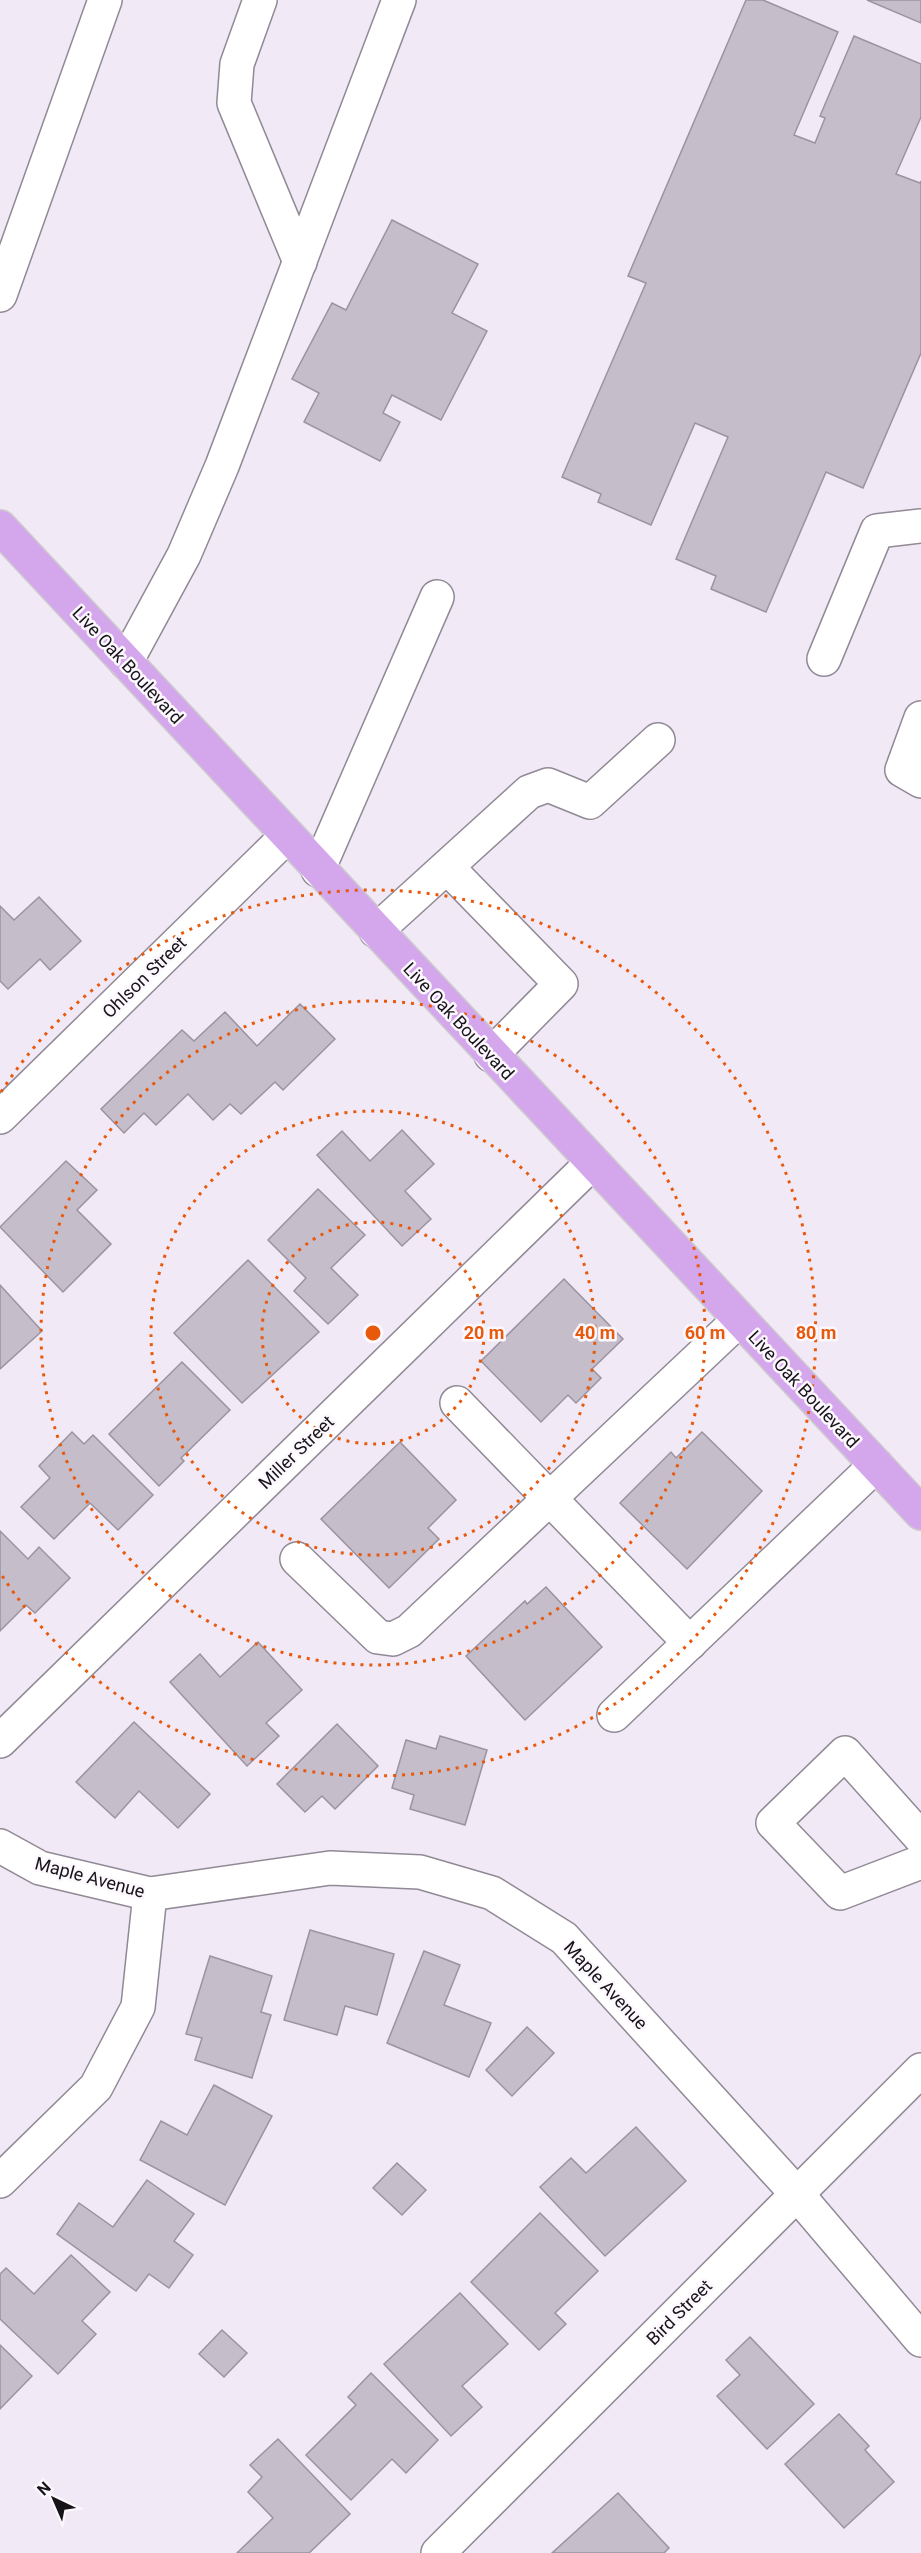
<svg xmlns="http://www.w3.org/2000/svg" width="921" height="2553" font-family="Roboto,sans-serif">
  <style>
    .building { fill: #c5bdca; stroke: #9b93a0; stroke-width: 1.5 }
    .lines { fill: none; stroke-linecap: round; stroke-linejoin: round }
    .minor-casing { stroke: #918995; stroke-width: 36 }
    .major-casing { stroke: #cccbcc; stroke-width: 36 }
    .minor { stroke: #fff; stroke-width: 33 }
    .major { stroke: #d4a7ec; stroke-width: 33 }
    .ring { fill: none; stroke: #e8590c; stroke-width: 3; stroke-dasharray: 3 6 }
    .labels { text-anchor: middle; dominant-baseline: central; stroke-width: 5; stroke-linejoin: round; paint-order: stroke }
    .street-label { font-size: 18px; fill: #171419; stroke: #fcf8fe }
    .centre { fill: #e8590c; stroke: #fcf8fe; stroke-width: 3 }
    .ring-label { font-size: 18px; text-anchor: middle; font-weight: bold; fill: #e8590c; stroke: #fcf8fe; stroke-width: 5; stroke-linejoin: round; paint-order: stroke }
  </style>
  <rect width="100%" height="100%" fill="#f1e9f6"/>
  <g class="building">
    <polygon points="746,0 763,0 838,32 794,135 815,143 825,118 820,116 854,36 921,64 921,117 896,174 920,183 921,181 921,353 863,488 826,472 766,612 711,589 716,576 676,559 728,437 695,423 651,525 598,502 601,494 562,477 646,283 628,276"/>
    <polygon points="867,0 921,0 921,23"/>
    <polygon points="392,220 478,264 452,313 487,331 441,420 392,395 383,413 400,422 380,461 304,422 319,393 292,379 332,303 346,310"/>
    <polygon points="39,897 81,941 50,970 40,959 8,989 0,981 0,906 14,920"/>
    <polygon points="300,1004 335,1039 283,1090 275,1082 241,1114 230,1104 213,1120 188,1094 156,1125 144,1113 124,1133 101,1109 182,1030 194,1041 225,1012 257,1046"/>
    <polygon points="402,1130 434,1164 405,1191 431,1219 402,1246 317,1155 342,1131 370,1161"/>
    <polygon points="66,1161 97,1190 77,1210 111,1244 63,1292 0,1227"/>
    <polygon points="318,1189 365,1235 331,1268 358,1295 328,1324 294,1291 306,1278 268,1240"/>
    <polygon points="248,1260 319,1332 242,1403 174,1333"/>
    <polygon points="564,1279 623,1339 592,1369 601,1378 576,1403 568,1395 541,1422 481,1361"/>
    <polygon points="0,1285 42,1331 0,1369"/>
    <polygon points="182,1362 230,1410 181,1458 184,1461 159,1486 109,1434"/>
    <polygon points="72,1432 84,1444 93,1435 153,1495 118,1530 90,1503 54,1539 21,1507 50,1478 39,1466"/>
    <polygon points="702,1432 762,1491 687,1569 620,1503 671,1452 676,1458"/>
    <polygon points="400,1442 456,1500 428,1528 439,1539 389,1588 321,1519"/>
    <polygon points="0,1531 28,1559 39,1547 70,1578 35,1613 26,1605 0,1631"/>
    <polygon points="546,1587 602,1647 525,1720 466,1656 525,1601 527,1604"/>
    <polygon points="258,1642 302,1690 266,1723 279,1736 247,1766 170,1682 200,1654 220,1677"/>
    <polygon points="134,1722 210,1794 178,1828 139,1791 115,1818 76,1782"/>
    <polygon points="337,1724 378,1766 335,1809 322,1796 305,1812 277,1784"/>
    <polygon points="440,1736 487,1750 465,1825 410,1809 414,1795 392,1788 406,1740 436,1749"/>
    <polygon points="310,1930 394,1954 377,2015 345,2006 337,2035 284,2020"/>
    <polygon points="424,1951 460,1965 444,2005 491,2023 469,2077 387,2043"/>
    <polygon points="210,1956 272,1976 261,2012 271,2015 252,2078 195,2060 202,2038 186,2034"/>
    <polygon points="527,2027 554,2053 512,2096 486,2070"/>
    <polygon points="214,2085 272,2116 225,2205 140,2160 161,2121 187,2135"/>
    <polygon points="636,2127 686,2181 605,2256 540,2187 571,2158 586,2173"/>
    <polygon points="397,2163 426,2190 402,2215 373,2188"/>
    <polygon points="147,2180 194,2214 174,2241 193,2255 169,2288 149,2274 136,2291 57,2234 79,2203 113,2227"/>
    <polygon points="540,2213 598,2271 555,2313 566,2324 539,2350 471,2282"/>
    <polygon points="71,2255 110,2292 82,2321 96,2334 58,2374 0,2319 0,2274 6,2268 34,2294"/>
    <polygon points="460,2293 508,2344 462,2386 482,2407 451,2436 384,2364"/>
    <polygon points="222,2330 247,2353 224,2377 199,2354"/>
    <polygon points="750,2337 814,2404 767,2449 717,2396 740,2375 726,2360"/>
    <polygon points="0,2345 32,2376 0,2409"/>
    <polygon points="371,2373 438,2440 406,2473 392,2459 351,2500 306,2455 356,2405 348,2397"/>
    <polygon points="839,2414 869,2446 865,2450 894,2482 844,2528 785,2464"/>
    <polygon points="278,2439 350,2514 309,2553 237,2553 273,2518 248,2492 262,2477 250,2465"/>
    <polygon points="618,2493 669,2548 664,2553 552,2553"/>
  </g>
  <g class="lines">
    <defs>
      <g id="minor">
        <polyline points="260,0 237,64 234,103 300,262"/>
        <polyline points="0,295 105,0"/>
        <polyline points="824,659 877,531 921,526"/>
        <polyline points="126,662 184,555 222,466 399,0"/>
        <polyline points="921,718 902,770 921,781"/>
        <polyline points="447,867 561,984 491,1055"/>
        <polyline points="318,870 437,597"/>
        <polyline points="376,931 529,792 548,785 590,802 658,740"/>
        <polyline points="0,1117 287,836"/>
        <polyline points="457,1403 690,1643"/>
        <polyline points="297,1559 378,1637 393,1639 409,1631 739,1320"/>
        <polyline points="614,1715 876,1465"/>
        <polyline points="0,1741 592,1163"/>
        <polyline points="921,1838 845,1753 773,1823 840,1893 921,1862"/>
        <polyline points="0,1846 40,1868 150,1894 330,1868 420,1872 492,1893 564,1938 797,2194 921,2340"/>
        <polyline points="0,2181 96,2087 138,2007 150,1894"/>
        <polyline points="438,2553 921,2070"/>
      </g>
      <polyline id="major" points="0,527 921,1513"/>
    </defs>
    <use href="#minor" class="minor-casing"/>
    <use href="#major" class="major-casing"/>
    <use href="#minor" class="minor"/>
    <use href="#major" class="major"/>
  </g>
  <g class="ring">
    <circle cx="373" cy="1333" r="111"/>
    <circle cx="373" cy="1333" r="222"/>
    <circle cx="373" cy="1333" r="332"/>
    <path d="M1 1092A443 443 0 1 1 1 1574"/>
  </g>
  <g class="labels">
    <g class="street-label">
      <text transform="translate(128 665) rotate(47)">Live Oak Boulevard</text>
      <text transform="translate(144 977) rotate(-44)">Ohlson Street</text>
      <text transform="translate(459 1021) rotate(47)">Live Oak Boulevard</text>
      <text transform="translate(804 1389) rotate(47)">Live Oak Boulevard</text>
      <text transform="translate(296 1452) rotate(-44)">Miller Street</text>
      <text transform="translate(90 1877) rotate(15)">Maple Avenue</text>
      <text transform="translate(606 1985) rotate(47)">Maple Avenue</text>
      <text transform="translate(679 2312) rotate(-45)">Bird Street</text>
    </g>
  </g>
  <circle cx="373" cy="1333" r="9" class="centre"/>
  <g class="ring-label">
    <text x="484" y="1339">20 m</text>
    <text x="595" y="1339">40 m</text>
    <text x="705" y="1339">60 m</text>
    <text x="816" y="1339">80 m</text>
  </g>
  <g transform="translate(54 2499) rotate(316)" stroke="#fcf8fe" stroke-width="4.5" paint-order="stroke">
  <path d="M0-4.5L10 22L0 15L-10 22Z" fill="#171419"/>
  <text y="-9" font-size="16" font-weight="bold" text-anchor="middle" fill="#171419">N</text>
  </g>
</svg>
